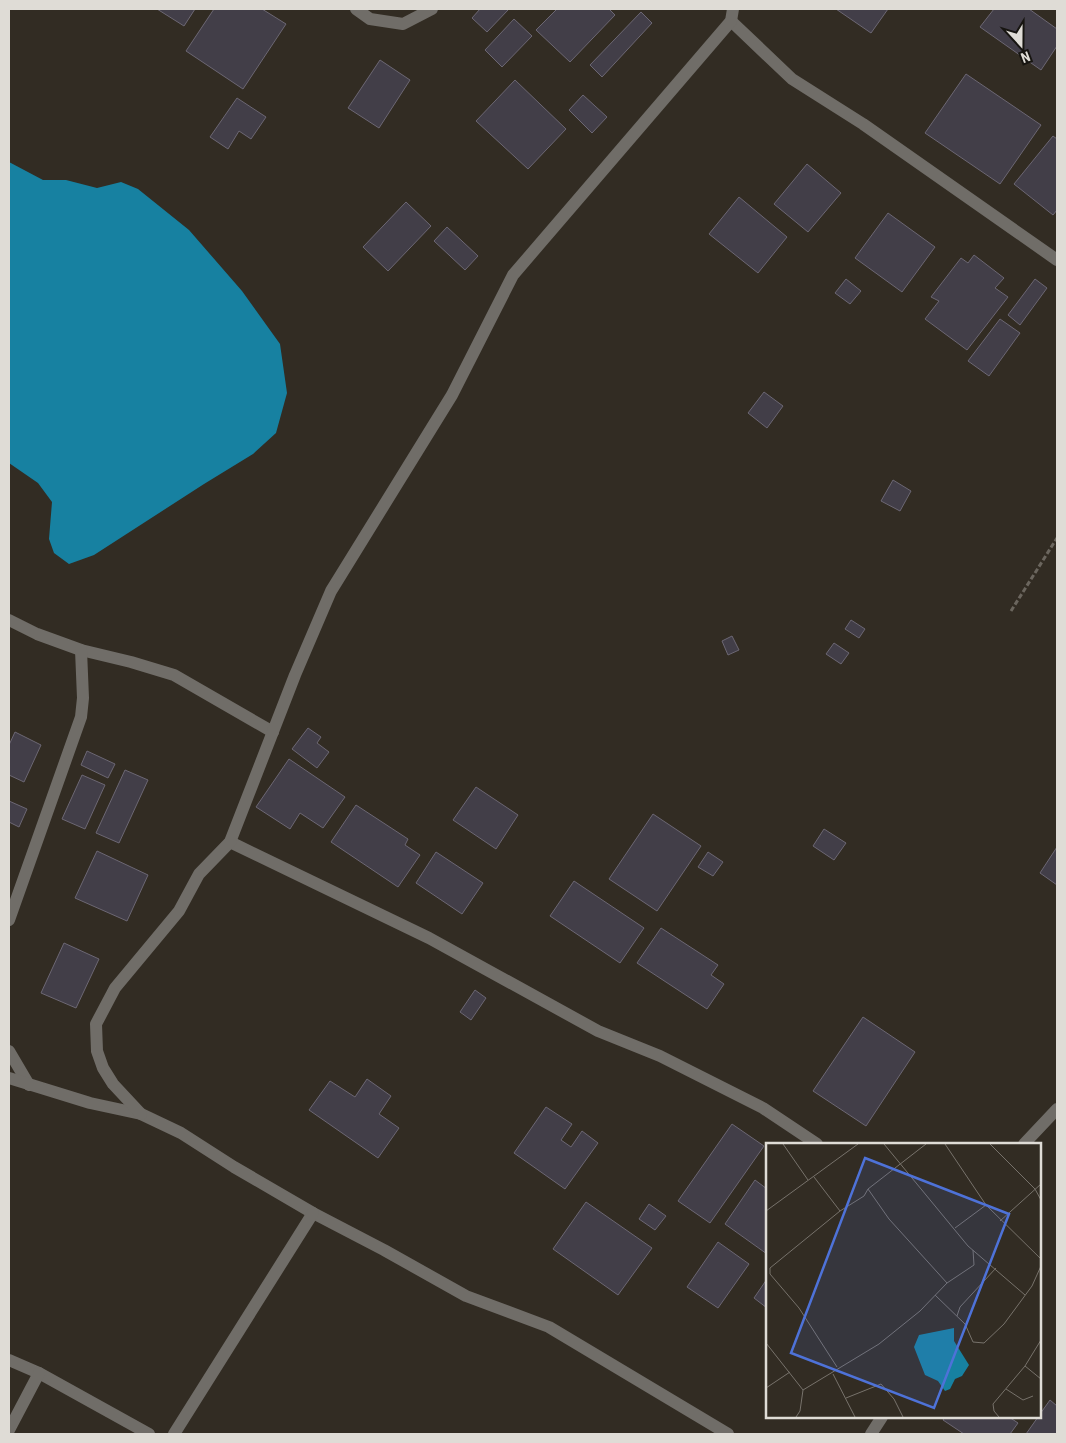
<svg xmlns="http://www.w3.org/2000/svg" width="1066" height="1443" font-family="'Roboto Condensed',sans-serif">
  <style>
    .water { fill: #1781a1 }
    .building { fill: #423e48; stroke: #6c6773 }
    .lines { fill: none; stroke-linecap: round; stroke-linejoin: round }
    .path { stroke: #6b665e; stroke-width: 3; stroke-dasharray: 5 2.5; stroke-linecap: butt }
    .minor { stroke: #706d68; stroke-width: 12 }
    .inset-road { fill: none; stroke: #77726b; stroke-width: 1 }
    .view { fill: #4e72d8; fill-opacity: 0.15; stroke: #4e72d8; stroke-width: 2.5 }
    .inset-edge { fill: none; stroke: #dfdcd6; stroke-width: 2.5 }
  </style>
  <rect width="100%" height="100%" fill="#322c23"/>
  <polygon class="water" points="9,162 43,180 66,180 97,188 121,182 138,189 189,230 242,291 280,344 287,393 276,433 253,454 204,484 94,555 69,564 54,553 49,539 52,502 38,483 9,463"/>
  <g class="building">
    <polygon points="157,9 195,9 184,26"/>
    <polygon points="214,9 262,9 286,24 243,89 186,51"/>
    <polygon points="480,9 507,9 508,10 487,32 472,18"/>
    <polygon points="557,9 609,9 615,15 570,62 536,30"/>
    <polygon points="836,9 888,9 871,33"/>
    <polygon points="994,9 1029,9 1057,29 1057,46 1041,70 980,27"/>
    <polygon points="641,12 652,23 602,77 590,65"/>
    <polygon points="514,19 532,36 502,67 485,50"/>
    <polygon points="380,60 410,80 379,128 348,108"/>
    <polygon points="966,74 1041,125 1000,184 925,133"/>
    <polygon points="515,80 566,129 528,169 476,121"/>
    <polygon points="583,95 607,117 592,133 569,110"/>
    <polygon points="237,98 266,117 251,139 239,131 228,149 210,137"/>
    <polygon points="1053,136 1057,139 1057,210 1053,215 1014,184"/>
    <polygon points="807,164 841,193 808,232 774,204"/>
    <polygon points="739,197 787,237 758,273 709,234"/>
    <polygon points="406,202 431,226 388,271 363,247"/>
    <polygon points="888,213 935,247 902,292 855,258"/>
    <polygon points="447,227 478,256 465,270 434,241"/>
    <polygon points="974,255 1004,278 995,288 1008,297 967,350 925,319 939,301 931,297 961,258 968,263"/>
    <polygon points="846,279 861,291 850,304 835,293"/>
    <polygon points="1035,279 1047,288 1020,325 1008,315"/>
    <polygon points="1000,319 1020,333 989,376 968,361"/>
    <polygon points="764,392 783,406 767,428 748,413"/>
    <polygon points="893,480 911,491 900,511 881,501"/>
    <polygon points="851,620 865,629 859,638 845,629"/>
    <polygon points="732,636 739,650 728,655 722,641"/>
    <polygon points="834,643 849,653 841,664 826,654"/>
    <polygon points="308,728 321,737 317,743 329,752 317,768 292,749"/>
    <polygon points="15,732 41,745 24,782 9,775 9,745"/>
    <polygon points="87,751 115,764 108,778 81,765"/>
    <polygon points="289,759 345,797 323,828 300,813 290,829 256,807"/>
    <polygon points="125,770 148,780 119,843 96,833"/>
    <polygon points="82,775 105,785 85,829 62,819"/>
    <polygon points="476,787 518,815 496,849 453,820"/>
    <polygon points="9,801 27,809 19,827 9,822"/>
    <polygon points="356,805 408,839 405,845 420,855 398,887 331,842"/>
    <polygon points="653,814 701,846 657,911 609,879"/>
    <polygon points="824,829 846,843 834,860 813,846"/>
    <polygon points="1057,847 1057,885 1040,873"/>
    <polygon points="97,851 148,875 127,921 75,898"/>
    <polygon points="436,852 483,883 462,914 416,883"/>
    <polygon points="708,852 723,862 713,876 698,867"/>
    <polygon points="574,881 644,928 620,963 550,916"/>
    <polygon points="661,928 718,965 711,975 724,984 707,1009 637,963"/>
    <polygon points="64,943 99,959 76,1008 41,993"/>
    <polygon points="475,990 486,998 471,1020 460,1012"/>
    <polygon points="863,1017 915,1052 866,1126 813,1091"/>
    <polygon points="367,1079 391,1096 379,1114 399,1128 378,1158 309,1110 330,1081 355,1097"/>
    <polygon points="546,1107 572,1124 561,1140 571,1147 582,1131 598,1143 565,1189 514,1153"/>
    <polygon points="732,1124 764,1146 710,1223 678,1201"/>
    <polygon points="755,1180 767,1189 767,1254 725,1224"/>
    <polygon points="586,1202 652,1248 618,1295 553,1249"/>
    <polygon points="649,1204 666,1216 655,1230 639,1219"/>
    <polygon points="718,1242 749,1264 718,1308 687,1287"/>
    <polygon points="767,1279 767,1308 754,1298"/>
    <polygon points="1050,1400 1057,1406 1057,1434 1026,1434 1038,1417 1040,1417 1040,1414"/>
    <polygon points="945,1417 1009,1417 1018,1423 1010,1434 964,1434 943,1420"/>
  </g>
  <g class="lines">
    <polyline class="path" points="1011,611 1057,538"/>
    <g class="minor">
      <polyline points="356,9 370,19 403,24 432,9"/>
      <polyline points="731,21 792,79 863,124 1057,260"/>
      <polyline points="9,620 37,634 81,650 131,662 174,675 273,732"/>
      <polyline points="230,842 429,938 598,1031 660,1056 763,1108 817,1144"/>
      <polyline points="9,920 81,717 83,698 81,650"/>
      <polyline points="9,1051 29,1085"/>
      <polyline points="9,1078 90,1103 141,1114 181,1133 234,1167 313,1213 384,1250 466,1296 549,1327 728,1434"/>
      <polyline points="141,1114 113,1084 103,1068 97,1051 96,1024 115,988 179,911 199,874 230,842 295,675 331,591 452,395 513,275 731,21 733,9"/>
      <polyline points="1024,1144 1057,1109"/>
      <polyline points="9,1360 39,1373 149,1434"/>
      <polyline points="9,1430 39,1373"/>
      <polyline points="174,1434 313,1213"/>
      <polyline points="871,1434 882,1417"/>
    </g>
  </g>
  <g transform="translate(766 1143)">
    <rect width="275" height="275" fill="#322c23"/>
    <path d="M188 185V198L203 222 196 233 189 236 184 246 179 248 172 238 159 232 148 204 153 192Z" fill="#1781a1"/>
    <path class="inset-road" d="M17 1 42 37M118 1 202 103 259 152M179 1 220 62 275 116M224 1 269 46 275 57M48 34 74 68 98 53 102 46 123 76 181 140M102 46 160 1M0 68 92 1M234 78 275 41M189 85 220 62M169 152 199 181 207 199 218 200 238 181 266 143 275 123M191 173 194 164 230 125M0 200 37 247 113 201 154 168 181 140 208 122 207 107M259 223 275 236M71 224 33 165 4 131V125L74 68M67 231 89 274M0 245 24 229M240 246 257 257 267 253M80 255 115 241 128 256 137 274M30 274 34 268 37 247M233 274 228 268 227 261 259 223 275 197"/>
    <path class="view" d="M99 15 243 71 168 265 25 210Z"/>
    <rect width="275" height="275" class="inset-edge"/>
  </g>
  <rect width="1066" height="1443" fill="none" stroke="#dfdcd6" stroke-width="20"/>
  <g transform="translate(1021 45) rotate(159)" stroke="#171511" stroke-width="4" paint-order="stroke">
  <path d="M0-4L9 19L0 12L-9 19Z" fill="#dfdcd6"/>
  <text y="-8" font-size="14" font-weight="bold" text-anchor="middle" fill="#dfdcd6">N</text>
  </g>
</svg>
